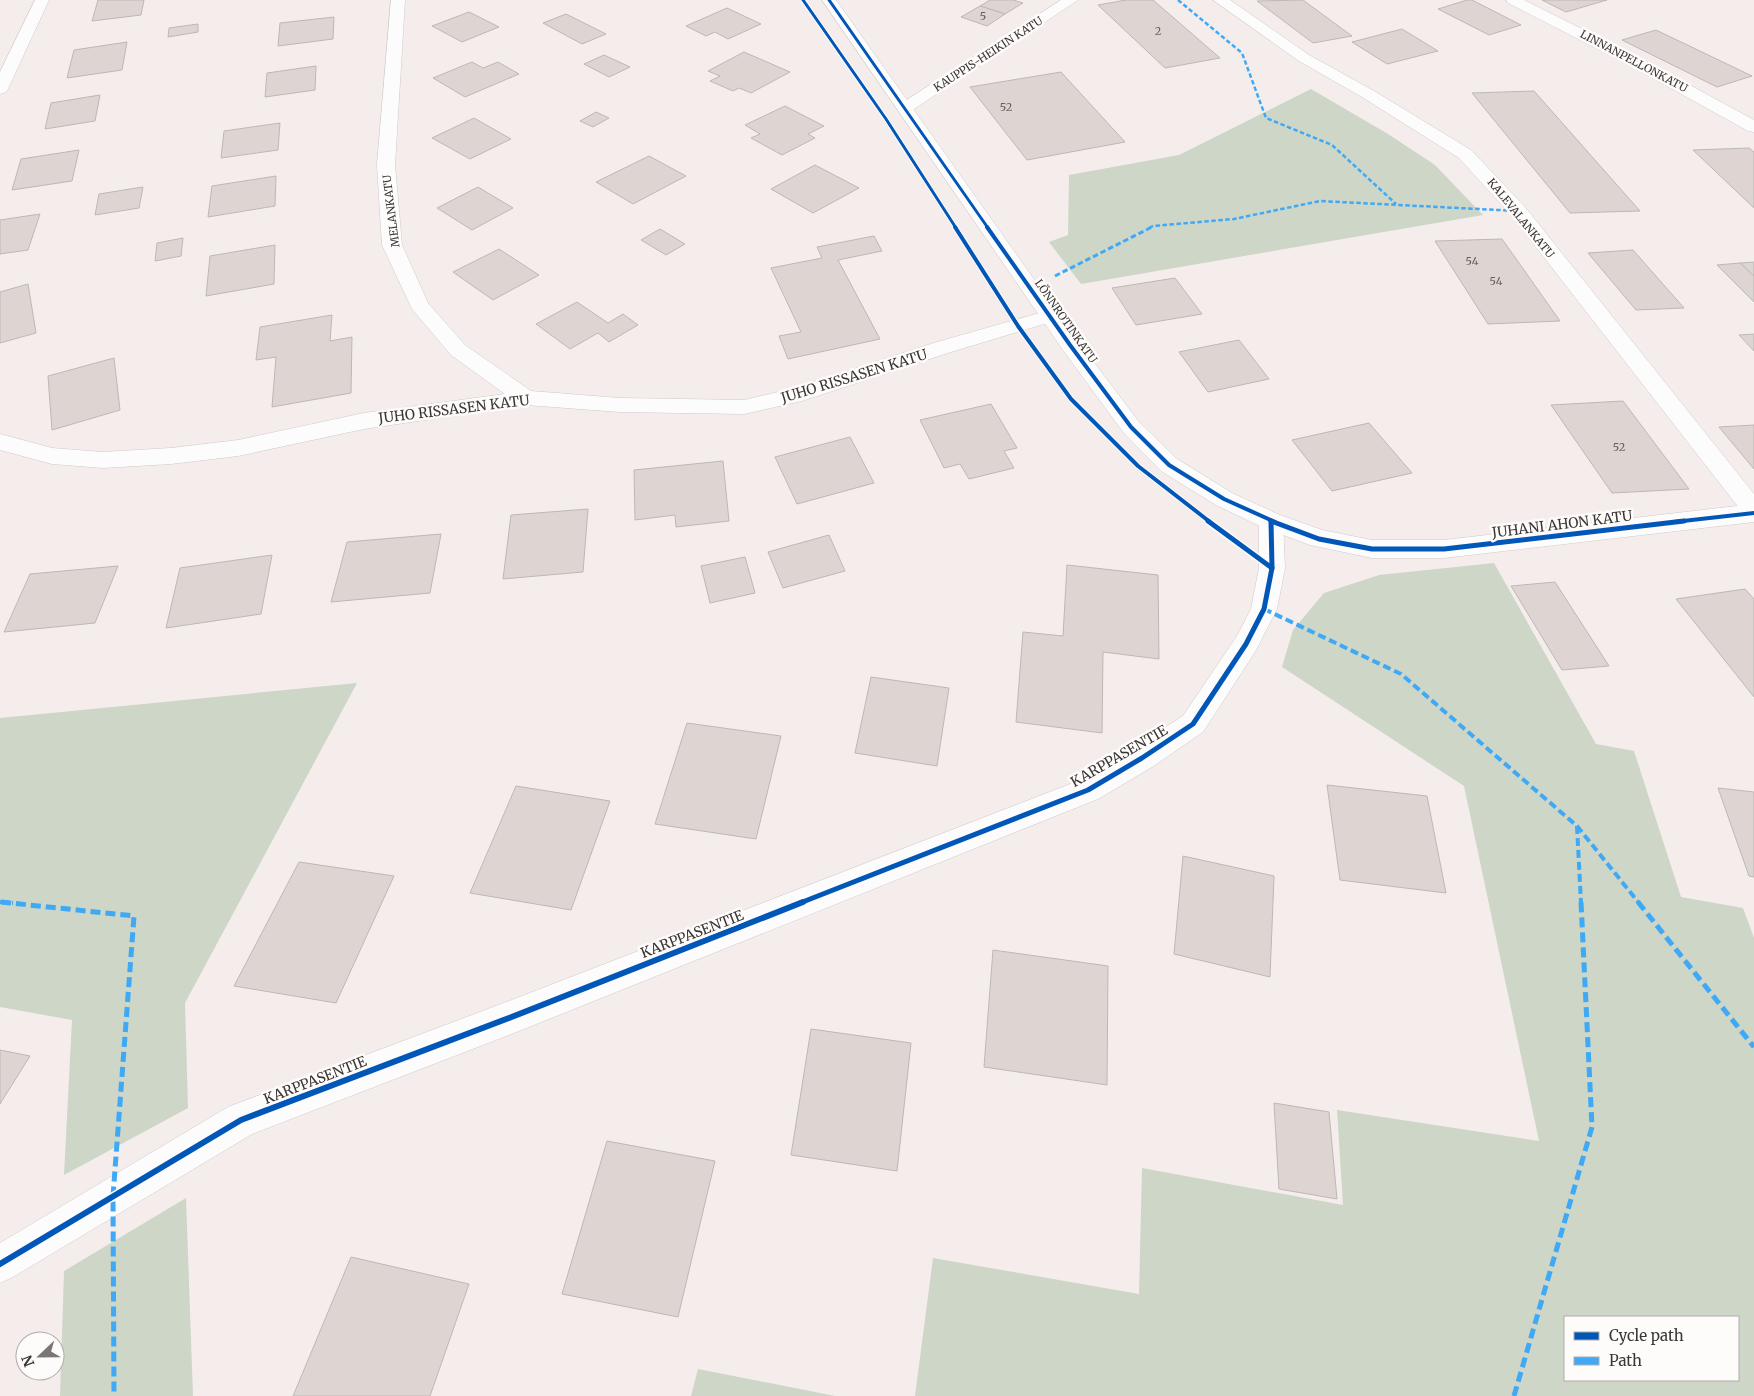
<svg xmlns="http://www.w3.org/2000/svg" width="1754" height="1396" font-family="Merriweather,serif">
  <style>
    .green { fill: #cdd6c7; fill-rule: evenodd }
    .building { fill: #ded5d2; stroke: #bcb8b6 }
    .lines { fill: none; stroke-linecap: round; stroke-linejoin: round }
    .minor-casing { stroke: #cfcac9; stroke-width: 1 }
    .tertiary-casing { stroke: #cfcac9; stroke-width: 1 }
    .minor { fill: #fdfcfc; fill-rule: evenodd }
    .tertiary { fill: #fdfcfc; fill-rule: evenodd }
    .quiet-far3 { stroke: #3fa9f5; stroke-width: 2.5; stroke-dasharray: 4.5 2.5; stroke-linecap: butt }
    .quiet-far2 { stroke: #3fa9f5; stroke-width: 3; stroke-dasharray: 5.5 3; stroke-linecap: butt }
    .quiet-far1 { stroke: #3fa9f5; stroke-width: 4; stroke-dasharray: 8 4; stroke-linecap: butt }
    .quiet { stroke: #3fa9f5; stroke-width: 5; stroke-dasharray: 10 5; stroke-linecap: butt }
    .cycleway-far3-casing { stroke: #fefbfb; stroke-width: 5 }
    .cycleway-far2-casing { stroke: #fefbfb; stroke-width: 6 }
    .cycleway-far1-casing { stroke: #fefbfb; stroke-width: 8 }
    .cycleway-casing { stroke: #fefbfb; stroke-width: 9 }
    .cycleway-far3 { stroke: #0057b8; stroke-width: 3 }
    .cycleway-far2 { stroke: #0057b8; stroke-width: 4 }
    .cycleway-far1 { stroke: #0057b8; stroke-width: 5 }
    .cycleway { stroke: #0057b8; stroke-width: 6 }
    .labels { text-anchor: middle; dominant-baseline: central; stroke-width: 5; stroke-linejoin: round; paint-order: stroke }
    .number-label { font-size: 11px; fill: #66605e }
    .far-street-label { font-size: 11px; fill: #3a3634; stroke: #fefbfb }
    .street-label { font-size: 14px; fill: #3a3634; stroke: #fefbfb }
  </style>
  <rect width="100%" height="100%" fill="#f4edec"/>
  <g class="green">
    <polygon points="1311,89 1388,134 1435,165 1483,215 1081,284 1049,242 1068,235 1069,175 1179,155"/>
    <path d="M1494 563 1596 744 1634 751 1681 897 1743 908 1754 938V1396H915L933 1258 1139 1294 1142 1168 1343 1205 1337 1110 1539 1141 1464 786 1282 667 1293 630 1324 593 1379 575ZM1738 1317V1380H1565V1317Z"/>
    <polygon points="357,683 185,1003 188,1108 64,1175 72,1020 0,1007 0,718"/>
    <polygon points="186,1198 193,1396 60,1396 64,1271"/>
    <polygon points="698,1369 835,1396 691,1396"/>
  </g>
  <g class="building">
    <polygon points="98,0 144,0 141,15 92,21"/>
    <polygon points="990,0 1013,0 1023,3 1005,14 980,6"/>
    <polygon points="1126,0 1153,0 1220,58 1165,68 1098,5"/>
    <polygon points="1303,0 1352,36 1313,43 1257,1"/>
    <polygon points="1467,0 1472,0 1521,25 1489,35 1438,9"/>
    <polygon points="1542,0 1607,0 1566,12"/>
    <polygon points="980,6 1005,14 987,26 961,17"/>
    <polygon points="727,8 761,24 728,39 715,32 706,36 686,26"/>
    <polygon points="469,12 499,27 462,42 432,26"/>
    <polygon points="566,14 606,34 582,44 543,23"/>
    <polygon points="334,17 333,39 278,46 280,23"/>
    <polygon points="198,24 198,32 168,37 169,28"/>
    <polygon points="1402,29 1438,51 1387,64 1352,42"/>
    <polygon points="1656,30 1752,76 1717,87 1622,40"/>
    <polygon points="127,42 122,70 67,78 74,50"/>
    <polygon points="744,52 790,72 751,93 739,88 733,91 710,81 720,76 708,71"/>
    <polygon points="604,55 630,67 609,77 584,64"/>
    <polygon points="472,62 483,68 498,62 519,74 465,97 433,78"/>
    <polygon points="316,66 315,90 265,97 267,73"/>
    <polygon points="1061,72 1125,142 1027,160 970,87"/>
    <polygon points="1534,91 1640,211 1570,213 1472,93"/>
    <polygon points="100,95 95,121 45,129 51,103"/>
    <polygon points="785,106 824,126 808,134 815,138 782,155 751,138 760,134 745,125"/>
    <polygon points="596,112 609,118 593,127 580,121"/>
    <polygon points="474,118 511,139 470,159 432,138"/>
    <polygon points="280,123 278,150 221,158 224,131"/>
    <polygon points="1749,148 1754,152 1754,208 1693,150"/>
    <polygon points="79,150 72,181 12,190 21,159"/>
    <polygon points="649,156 686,176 633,204 596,182"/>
    <polygon points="815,165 859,188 813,213 771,189"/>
    <polygon points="276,176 275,206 208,217 212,186"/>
    <polygon points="143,187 139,208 95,215 99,194"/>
    <polygon points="478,187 513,208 472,230 437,208"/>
    <polygon points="40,214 28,250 0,254 0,220"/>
    <polygon points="660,229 685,244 666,255 641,240"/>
    <polygon points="874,236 882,251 838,260 880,339 788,359 779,336 801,332 771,268 822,258 817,247"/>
    <polygon points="183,238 181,256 155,261 157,243"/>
    <polygon points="1502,239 1560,321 1488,324 1435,241"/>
    <polygon points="275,245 274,284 206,296 210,256"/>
    <polygon points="499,249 539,275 493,300 453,272"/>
    <polygon points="1633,250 1684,308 1636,310 1588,253"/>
    <polygon points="1754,262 1754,276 1740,263"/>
    <polygon points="1740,263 1754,276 1754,302 1717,265"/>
    <polygon points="1175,278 1202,314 1136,325 1112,288"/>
    <polygon points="28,284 36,333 0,343 0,292"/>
    <polygon points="577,302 608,323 623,314 638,325 609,342 598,333 570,349 536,324"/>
    <polygon points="332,315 330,341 352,337 351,393 272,407 276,357 256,360 260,327"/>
    <polygon points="1754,334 1754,351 1739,335"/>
    <polygon points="1239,340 1269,379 1208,392 1179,352"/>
    <polygon points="114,358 120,410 52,430 48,376"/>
    <polygon points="1623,401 1689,489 1612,493 1551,405"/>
    <polygon points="991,404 1017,448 1004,451 1014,468 969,479 960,464 944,468 920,420"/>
    <polygon points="1369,423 1412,473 1332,491 1292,440"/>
    <polygon points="1754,425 1754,469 1719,427"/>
    <polygon points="850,437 874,483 797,504 775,457"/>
    <polygon points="723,461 729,521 676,527 675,515 635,520 634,470"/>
    <polygon points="588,509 583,572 503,579 511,515"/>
    <polygon points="441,534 430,593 331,602 347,542"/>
    <polygon points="829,535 845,571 783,588 768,552"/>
    <polygon points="272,555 261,614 166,628 180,568"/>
    <polygon points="745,557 755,593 710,603 701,566"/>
    <polygon points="1067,565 1158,575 1159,659 1103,652 1102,733 1016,722 1023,632 1063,636"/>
    <polygon points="118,566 95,623 4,632 30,574"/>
    <polygon points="1555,582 1609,666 1562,670 1511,586"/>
    <polygon points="1745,589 1754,599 1754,697 1676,599"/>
    <polygon points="871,677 949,688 937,766 855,753"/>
    <polygon points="687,723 781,736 756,839 655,824"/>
    <polygon points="1327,785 1427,796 1446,893 1340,880"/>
    <polygon points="516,786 610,801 571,910 470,893"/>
    <polygon points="1718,788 1754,792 1754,877 1749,876"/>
    <polygon points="1183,856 1274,876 1270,977 1174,954"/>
    <polygon points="299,862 394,876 336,1003 234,986"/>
    <polygon points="993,950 1108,966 1107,1085 984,1067"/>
    <polygon points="811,1029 911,1043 897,1171 791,1155"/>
    <polygon points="0,1050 30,1056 0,1104"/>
    <polygon points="1274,1103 1329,1112 1337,1199 1279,1189"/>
    <polygon points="607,1141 715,1161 678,1317 562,1294"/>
    <polygon points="351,1257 469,1284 430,1396 293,1396"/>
  </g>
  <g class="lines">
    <defs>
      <g id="minor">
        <polygon points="35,0 49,0 8,89 6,92 0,94 0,72"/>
        <polygon points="391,0 405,0 395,165 402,245 428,303 465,345 531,391 620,398 744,400 791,389 937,342 1043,312 1050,310 1057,312 1060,316 1057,320 951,352 802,401 744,414 620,412 526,405 364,429 238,456 171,464 103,468 52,464 0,450 0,434 52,448 103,452 171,448 238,440 364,413 505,394 451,355 412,309 382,245 377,165"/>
        <polygon points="1061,0 1078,0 911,111 899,111 897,108 899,105"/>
        <polygon points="1213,0 1230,0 1309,55 1374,91 1471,150 1525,207 1754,494 1754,520 1746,517 1511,215 1459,158 1362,97 1299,61"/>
        <polygon points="1506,0 1524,0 1640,58 1754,120 1754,132 1748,131 1629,65 1508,3"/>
        <polygon points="1271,512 1280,515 1283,521 1285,568 1277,609 1255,652 1203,732 1152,767 1098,799 509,1035 252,1134 13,1277 0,1283 0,1243 228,1107 509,1001 1078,781 1132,749 1183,716 1237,636 1251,609 1259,568 1259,521 1262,515"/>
      </g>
      <polygon id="tertiary" points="822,0 836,0 1077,340 1139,422 1177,459 1232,493 1280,515 1322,530 1372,540 1444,540 1754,504 1754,522 1444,558 1372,558 1310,545 1262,527 1216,505 1161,471 1123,432 1063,350"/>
    </defs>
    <use href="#minor" class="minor-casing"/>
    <use href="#tertiary" class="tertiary-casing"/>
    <use href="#minor" class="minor"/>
    <use href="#tertiary" class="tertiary"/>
    <g class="quiet-far3">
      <polyline points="1178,0 1242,53 1266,118 1332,145 1396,204"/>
      <polyline points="1149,228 1153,226 1234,219 1320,201 1518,211"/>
    </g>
    <polyline class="quiet-far2" points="1055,276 1152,227"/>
    <g class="quiet-far1">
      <polyline points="1264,609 1401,674 1577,826 1639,903"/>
      <polyline points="1577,826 1581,903"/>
      <polyline points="0,902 13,903"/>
    </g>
    <g class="quiet">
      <polyline points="1,902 134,916 113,1196 114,1396"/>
      <polyline points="1638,902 1754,1047"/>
      <polyline points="1514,1396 1592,1127 1581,902"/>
    </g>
    <defs>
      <g id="cycleway-far3">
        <polyline points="803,0 886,119 956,228"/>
        <polyline points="829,0 988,228"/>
      </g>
      <g id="cycleway-far2">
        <polyline points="955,227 1018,326 1071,399 1138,466 1210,522"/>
        <polyline points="987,227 1070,345 1131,427 1169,465 1224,499 1275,522"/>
        <polyline points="1674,522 1754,513"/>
      </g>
      <g id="cycleway-far1">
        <polyline points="1208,521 1272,568"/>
        <polyline points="1271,521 1319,539 1372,549 1444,549 1684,521"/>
        <polyline points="800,903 1088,790 1142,758 1193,724 1246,644 1264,609 1272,568 1271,521"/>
      </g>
      <polyline id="cycleway" points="0,1264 241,1120 509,1018 803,902"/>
    </defs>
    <use href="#cycleway-far3" class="cycleway-far3-casing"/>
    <use href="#cycleway-far2" class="cycleway-far2-casing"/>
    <use href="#cycleway-far1" class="cycleway-far1-casing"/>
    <use href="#cycleway" class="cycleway-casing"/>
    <use href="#cycleway-far3" class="cycleway-far3"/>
    <use href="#cycleway-far2" class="cycleway-far2"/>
    <use href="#cycleway-far1" class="cycleway-far1"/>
    <use href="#cycleway" class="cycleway"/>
  </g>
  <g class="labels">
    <g class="number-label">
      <text x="983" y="16">5</text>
      <text x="1158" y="31">2</text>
      <text x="1006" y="107">52</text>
      <text x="1472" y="261">54</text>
      <text x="1496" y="281">54</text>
      <text x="1619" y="447">52</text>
    </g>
    <g class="far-street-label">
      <text transform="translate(988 54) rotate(-33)">KAUPPIS-HEIKIN KATU</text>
      <text transform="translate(1634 61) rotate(28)">LINNANPELLONKATU</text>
      <text transform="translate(391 211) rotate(-97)">MELANKATU</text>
      <text transform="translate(1521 218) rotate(51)">KALEVALANKATU</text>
      <text transform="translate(1066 321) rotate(55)">LÖNNROTINKATU</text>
    </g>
    <g class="street-label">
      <text transform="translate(854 376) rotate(-17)">JUHO RISSASEN KATU</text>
      <text transform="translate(454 409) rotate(-7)">JUHO RISSASEN KATU</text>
      <text transform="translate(1562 524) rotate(-7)">JUHANI AHON KATU</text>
      <text transform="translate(1119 756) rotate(-30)">KARPPASENTIE</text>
      <text transform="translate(692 934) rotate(-21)">KARPPASENTIE</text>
      <text transform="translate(315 1080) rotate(-21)">KARPPASENTIE</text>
    </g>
  </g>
  <rect x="1564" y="1316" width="175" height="65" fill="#fefbfb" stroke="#b0acab"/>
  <rect x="1574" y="1332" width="25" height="8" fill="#0057b8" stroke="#b0acab"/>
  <text x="1609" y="1341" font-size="15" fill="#3a3634">Cycle path</text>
  <rect x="1574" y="1357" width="25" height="8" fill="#3fa9f5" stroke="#b0acab"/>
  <text x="1609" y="1366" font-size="15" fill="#3a3634">Path</text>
  <g transform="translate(40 1356) rotate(248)"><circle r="24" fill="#fefbfb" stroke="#b0acab"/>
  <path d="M0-4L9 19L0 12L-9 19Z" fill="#7b7674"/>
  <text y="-8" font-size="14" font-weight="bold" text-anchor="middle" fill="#3a3634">N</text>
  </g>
</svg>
